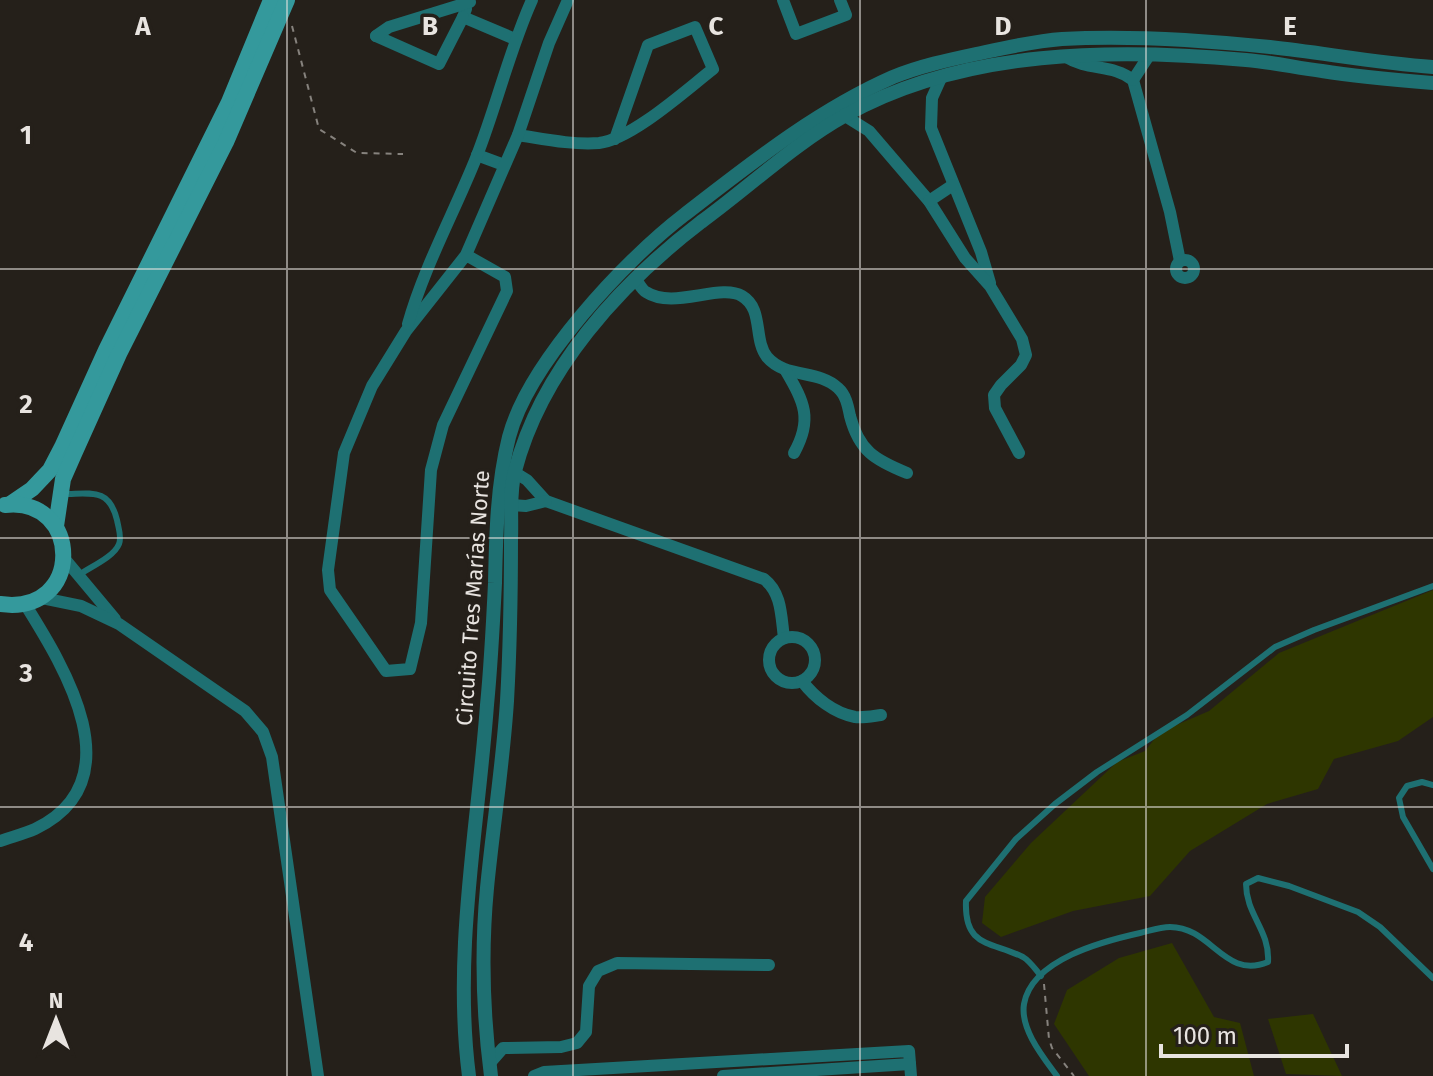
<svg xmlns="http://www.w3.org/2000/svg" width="1433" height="1076" font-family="'Fira Sans',sans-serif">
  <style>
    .green { fill: #2e3600 }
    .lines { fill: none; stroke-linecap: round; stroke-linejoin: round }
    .path { stroke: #86827d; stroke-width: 2; stroke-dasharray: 6 6; stroke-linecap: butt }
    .service { stroke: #1e7072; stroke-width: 6 }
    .minor { stroke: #1e7072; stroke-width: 12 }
    .tertiary { stroke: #1e7072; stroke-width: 14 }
    .secondary { stroke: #34999c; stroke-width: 16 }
    .grid { fill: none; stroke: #e8e4e0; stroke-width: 2; stroke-opacity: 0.55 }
    .labels { text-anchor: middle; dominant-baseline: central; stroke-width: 7; stroke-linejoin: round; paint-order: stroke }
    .street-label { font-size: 22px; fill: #e8e4e0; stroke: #25201a }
    .grid-label { font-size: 26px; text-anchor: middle; font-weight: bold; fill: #e8e4e0; stroke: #25201a; stroke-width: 7; stroke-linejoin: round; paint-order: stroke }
  </style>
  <rect width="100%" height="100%" fill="#25201a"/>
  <g class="green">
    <polygon points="1433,590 1433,717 1398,741 1334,759 1318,789 1267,804 1190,851 1150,896 1073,911 1001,937 982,923 985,897 1031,843 1117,762 1145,751 1160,732 1209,711 1279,653"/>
    <polygon points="1172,943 1214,1017 1240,1023 1254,1076 1089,1076 1054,1024 1067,990 1119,958"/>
    <polygon points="1313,1014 1342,1076 1286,1074 1268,1019"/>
  </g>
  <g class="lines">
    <g class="path">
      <polyline points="292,26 319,129 357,153 403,154"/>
      <polyline points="1044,984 1049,1039 1052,1048 1074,1076"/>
    </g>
    <g class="service">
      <path d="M63 494C90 494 109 487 117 520 118 526 122 537 119 544 114 557 90 567 79 575"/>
      <polyline points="1433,785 1422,782 1407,786 1399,798 1403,817 1433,869"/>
      <path d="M1041 976C1035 969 1030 961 1023 957 991 941 964 948 966 901L1016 839 1055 804 1097 772 1187 715 1275 647 1314 630 1433 586"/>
      <path d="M1057 1076C1043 1057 1020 1029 1024 1004 1032 959 1104 941 1140 933 1149 931 1160 927 1170 927 1212 927 1224 980 1268 962 1270 930 1246 915 1246 884L1258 878 1289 886 1358 912 1380 927 1433 978"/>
    </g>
    <g class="minor">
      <polyline points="783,0 796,34 846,15 840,0"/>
      <polyline points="466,9 463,17 515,39"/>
      <polyline points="376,36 439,64 463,17"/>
      <polyline points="376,36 389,27 470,2"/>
      <path d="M1066 57C1088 71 1113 64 1133 80L1170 212 1180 261"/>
      <polyline points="941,78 932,98 931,128 981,252 990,283"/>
      <polyline points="1133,80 1150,54"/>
      <polyline points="845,116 869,131 929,201 965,258 990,286 1022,339 1026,355 1021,365 1001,385 994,395 995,408 1019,453"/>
      <path d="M518 135C544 139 572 145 599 143 632 139 686 90 713 69L695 27 648 45 615 139"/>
      <polyline points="477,155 504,165"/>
      <polyline points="929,201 953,185"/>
      <polyline points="466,255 505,277 507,291 443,425 431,470 421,623 410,669 386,671 330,590 328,570 344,453 372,386 406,331 466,255 518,135 549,43 568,0"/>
      <circle cx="1185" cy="269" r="9"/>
      <path d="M635 278C638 282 642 290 646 292 673 310 720 283 742 296 764 309 753 339 767 357 786 379 818 369 838 388 846 395 848 406 850 416 859 451 875 460 907 473"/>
      <path d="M408 324C424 267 454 213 476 158 497 105 509 51 532 0"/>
      <path d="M786 371C804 402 813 419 794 453"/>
      <path d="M514 472 527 480 546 501 764 579C782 593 781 616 784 638"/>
      <polyline points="511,505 526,506 546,501"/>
      <polyline points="64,558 115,619"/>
      <polyline points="42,598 81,606 119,624 245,711 263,732 272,757 318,1076"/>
      <circle cx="792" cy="660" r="23"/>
      <path d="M802 681C815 698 834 713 855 717 863 718 873 716 881 715"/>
      <path d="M0 841C11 837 24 834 35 829 135 781 65 668 25 604"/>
      <polyline points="489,1064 503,1048 561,1047 577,1043 586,1032 589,986 598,971 617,963 769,965"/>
      <polyline points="534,1076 544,1072 909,1051 911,1076"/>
      <polyline points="723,1076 910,1064"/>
    </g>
    <g class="tertiary">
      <path d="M469 1076C453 952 478 828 487 705 491 664 493 624 495 583 496 535 497 485 509 437 528 364 625 260 684 215 750 164 816 111 893 77 920 66 948 60 976 54 1004 48 1034 41 1062 39 1130 35 1202 40 1270 47 1324 53 1378 63 1433 67"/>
      <path d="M491 1076C483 1014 481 951 487 888 493 826 503 764 507 701 510 648 511 593 511 539 512 517 509 493 515 471 541 370 620 284 701 222 749 187 794 144 846 115 964 49 1115 48 1246 60 1272 62 1297 68 1322 71 1359 77 1396 80 1433 83"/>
    </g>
    <g class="secondary">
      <polyline points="10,504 32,489 50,470 62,447 106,350 229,102 271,0"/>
      <polyline points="56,526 63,479 74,454 119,354 226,142 287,0"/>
      <path d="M0 604C85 616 82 496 5 505"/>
    </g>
  </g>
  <path class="grid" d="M287 0V1076M573 0V1076M860 0V1076M1146 0V1076M0 269H1433M0 538H1433M0 807H1433"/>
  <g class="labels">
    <g class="street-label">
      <text transform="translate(473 598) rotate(-86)">Circuito Tres Marías Norte</text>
    </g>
  </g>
  <g class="grid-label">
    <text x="143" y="35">A</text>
    <text x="430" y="35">B</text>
    <text x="716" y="35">C</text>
    <text x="1003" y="35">D</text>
    <text x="1290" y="35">E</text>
    <text x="26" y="144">1</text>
    <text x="26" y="413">2</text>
    <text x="26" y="682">3</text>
    <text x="26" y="951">4</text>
  </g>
  <g transform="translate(56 1020)" stroke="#25201a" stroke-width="6" paint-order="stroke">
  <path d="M0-6L14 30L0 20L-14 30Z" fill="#e8e4e0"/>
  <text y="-12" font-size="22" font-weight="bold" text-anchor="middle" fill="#e8e4e0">N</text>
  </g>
  <path d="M1161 1044v12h186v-12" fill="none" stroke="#e8e4e0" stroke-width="4"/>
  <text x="1173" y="1044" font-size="24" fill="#e8e4e0" stroke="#25201a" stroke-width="6" paint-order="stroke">100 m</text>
</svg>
